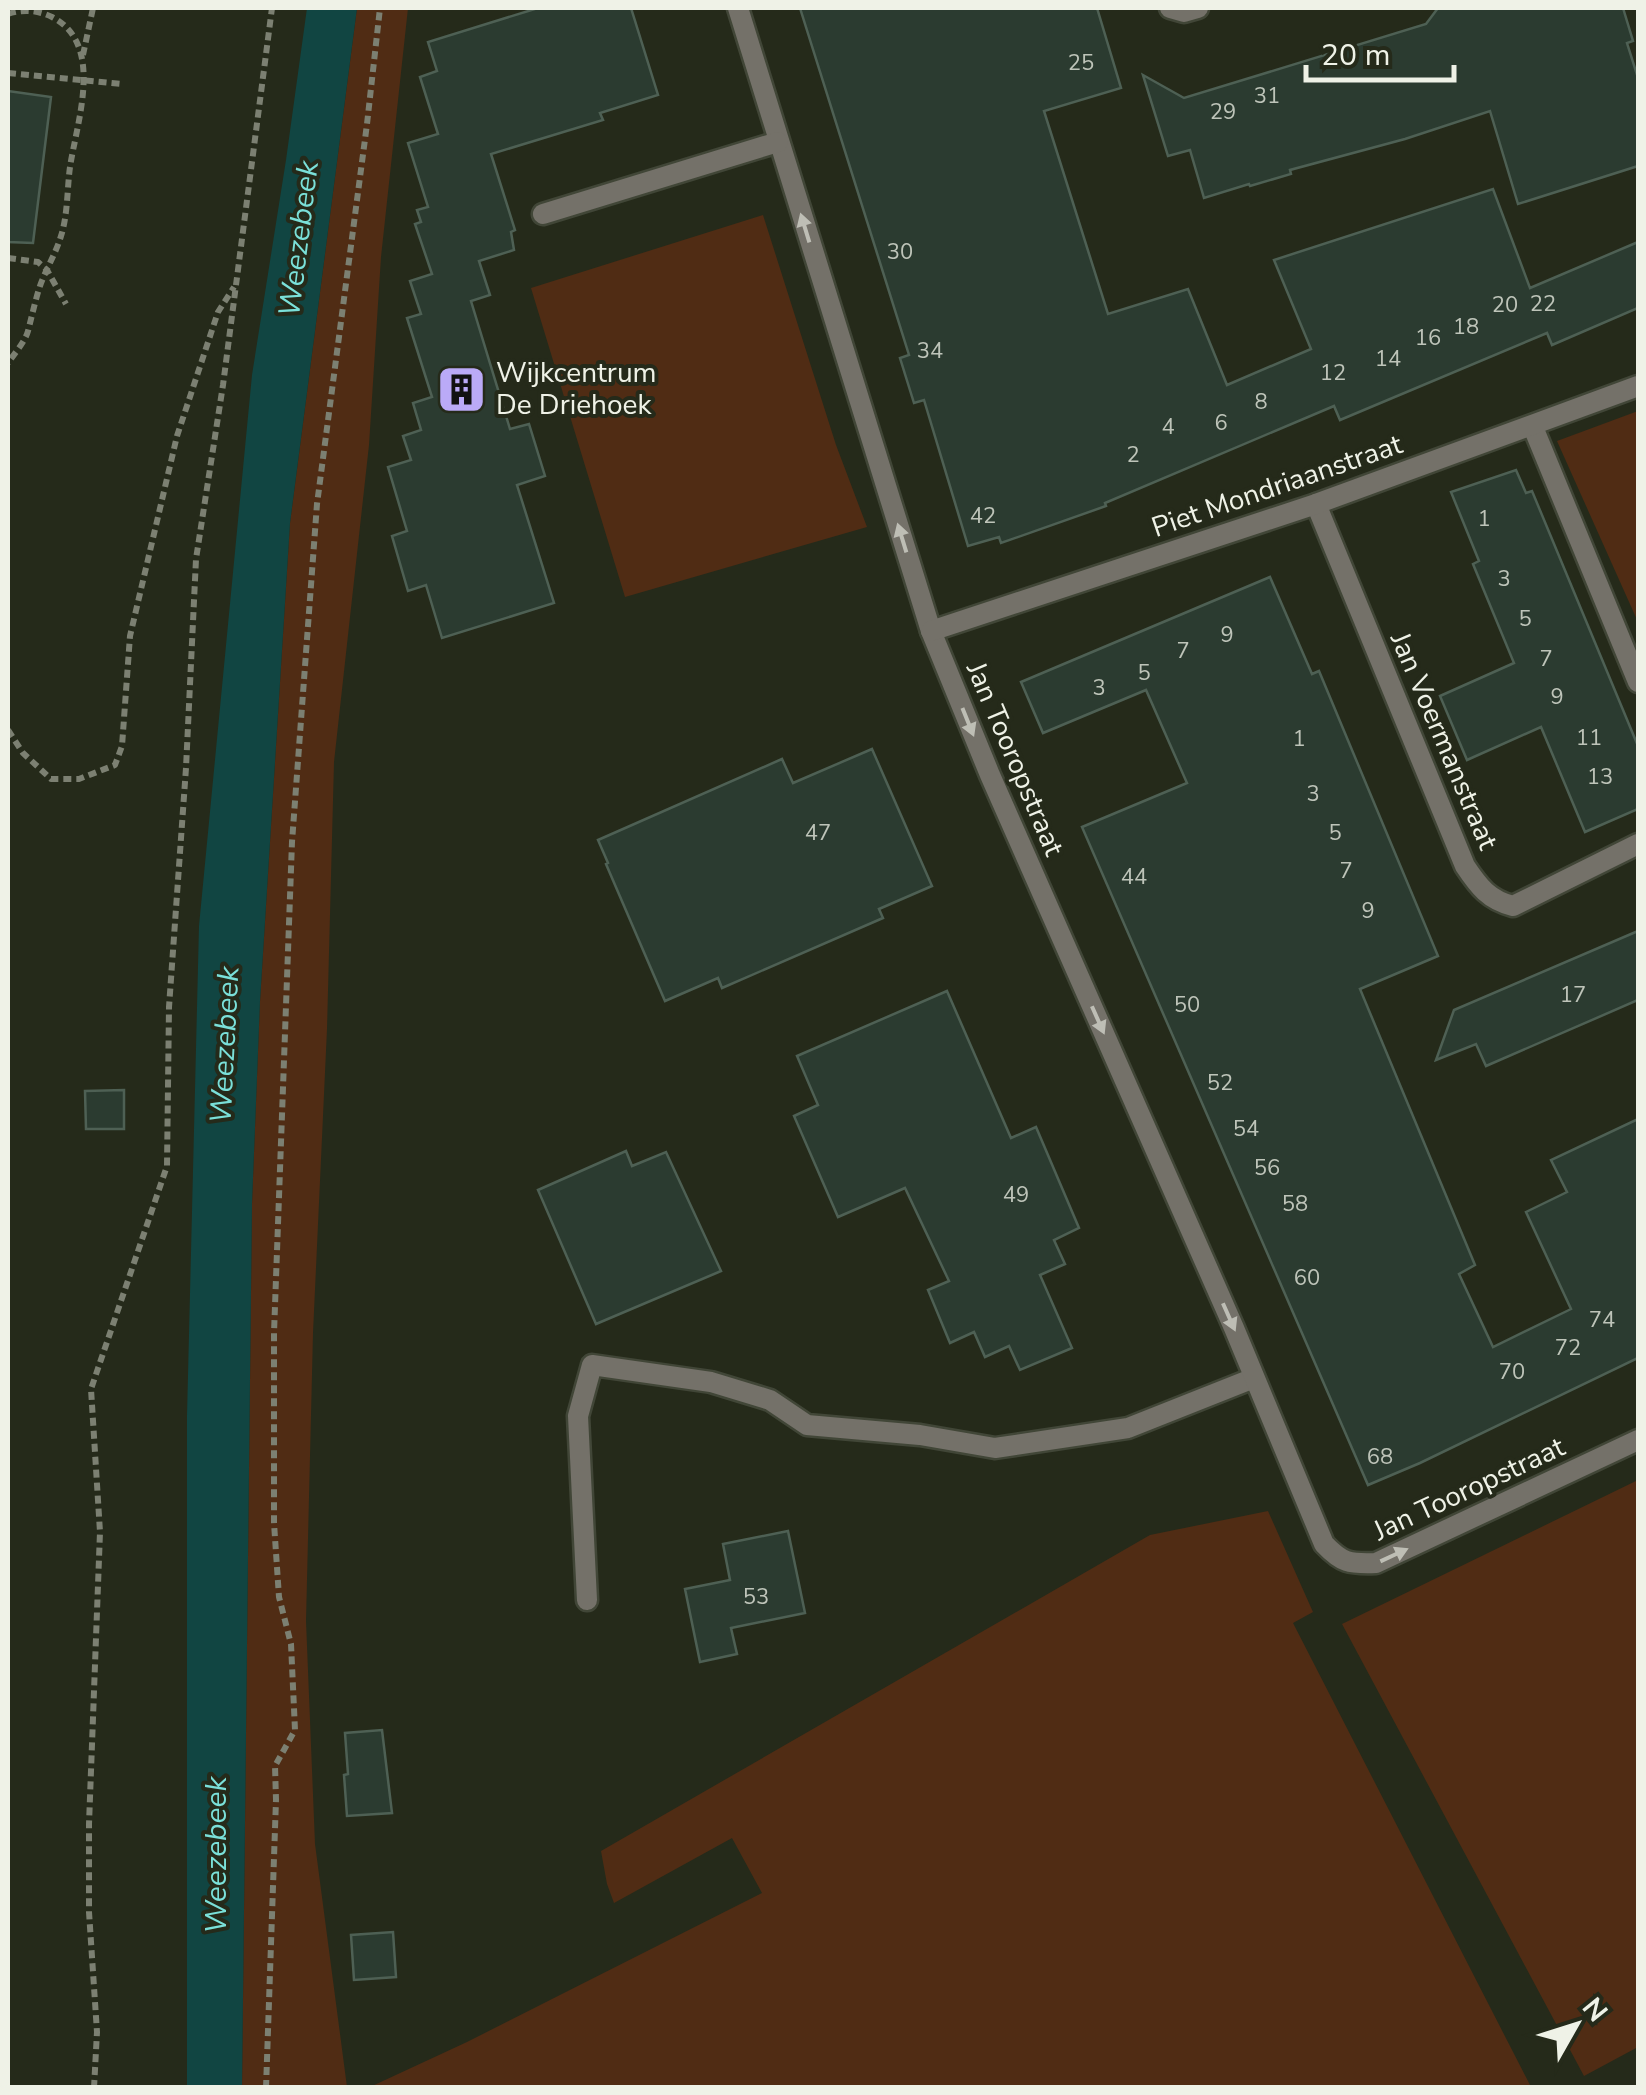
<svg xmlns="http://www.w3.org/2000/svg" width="1646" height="2095" font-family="'Nunito Sans',sans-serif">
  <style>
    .green { fill: #502c14 }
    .water { fill: #114542 }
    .building { fill: #2b3b30; stroke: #4e6054; stroke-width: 2.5 }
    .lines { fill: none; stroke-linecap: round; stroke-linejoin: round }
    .service-casing { stroke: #414637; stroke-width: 25 }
    .pedestrian-casing { stroke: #414637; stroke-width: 25 }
    .minor-casing { stroke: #414637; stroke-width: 25 }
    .path { stroke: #7c8072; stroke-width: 6; stroke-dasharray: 8 5; stroke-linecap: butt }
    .service { stroke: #747169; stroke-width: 20 }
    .pedestrian { stroke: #747169; stroke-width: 20 }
    .minor { stroke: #747169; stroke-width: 20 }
    .oneway { fill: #bebeb5 }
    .labels { text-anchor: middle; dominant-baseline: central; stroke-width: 8; stroke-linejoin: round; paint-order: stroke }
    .number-label { font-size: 22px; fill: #bec4b9 }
    .poi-label { font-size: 28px; fill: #eff2e7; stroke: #252a1a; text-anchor: start }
    .street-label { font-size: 28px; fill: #eff2e7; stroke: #252a1a }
    .water-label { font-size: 30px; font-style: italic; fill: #7ae0d9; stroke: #252a1a }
  </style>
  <rect width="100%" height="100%" fill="#252a1a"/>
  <g class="green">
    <polygon points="357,8 408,8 381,257 369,445 334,762 327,1029 313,1333 306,1621 315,1844 347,2087 242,2088 252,1203 260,1001 290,523"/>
    <polygon points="763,215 836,445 867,527 625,597 531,288"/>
    <polygon points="1638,411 1638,622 1557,441"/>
    <polygon points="1638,1480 1638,2047 1584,2076 1342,1624"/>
    <polygon points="1268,1511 1313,1612 1293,1623 1531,2087 370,2087 467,2042 762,1893 732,1838 614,1903 607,1884 601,1851 1150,1535"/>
  </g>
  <polygon class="water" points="307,8 357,8 290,523 260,1001 252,1203 242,2087 187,2087 187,1416 199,926 252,375 286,160"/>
  <g class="building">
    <polygon points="538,8 631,8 658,95 600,113 603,120 491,154 515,230 511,232 514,250 479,261 490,295 471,301 510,429 529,424 545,476 517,485 554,603 442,638 426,585 408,591 392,536 407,531 388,467 411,460 403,436 421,430 413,403 432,397 407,318 421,314 410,281 432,274 415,224 421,222 417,210 428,207 408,143 438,134 420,77 437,71 428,42"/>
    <polygon points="800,8 1097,8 1121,88 1044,111 1108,314 1188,289 1227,385 1311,349 1274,260 1493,189 1530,288 1638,242 1638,308 1552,345 1547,333 1340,420 1334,406 1105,503 1106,506 1001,543 999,537 968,546 924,400 914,403 900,358 909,355"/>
    <polygon points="1438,8 1623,8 1633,41 1627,43 1638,78 1638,166 1518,204 1490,111 1405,139 1290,170 1291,174 1250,186 1249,184 1204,198 1190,150 1168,156 1143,75 1184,98 1426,24"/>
    <polygon points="8,91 51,97 33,243 8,242"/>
    <polygon points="1516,470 1526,493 1532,491 1638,746 1638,809 1585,832 1541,727 1467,760 1440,696 1514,663 1473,564 1479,561 1451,492"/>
    <polygon points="1270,577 1312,674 1319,671 1438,956 1360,989 1475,1265 1459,1274 1493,1347 1571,1309 1526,1212 1567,1192 1551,1160 1638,1119 1638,1358 1420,1463 1368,1485 1082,827 1187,783 1146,690 1043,733 1021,682"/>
    <polygon points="872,749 932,886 879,909 883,918 722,988 718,978 665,1001 606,864 608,863 598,840 782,759 793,783"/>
    <polygon points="1638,931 1638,1000 1486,1066 1476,1044 1436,1060 1454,1010"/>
    <polygon points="947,991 1011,1138 1036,1127 1079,1228 1054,1240 1065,1264 1040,1275 1072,1348 1020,1370 1009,1346 985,1357 974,1332 950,1343 928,1290 949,1281 905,1188 838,1217 794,1116 818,1105 797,1056"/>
    <polygon points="124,1090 124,1129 86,1129 85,1091"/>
    <polygon points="626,1151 632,1166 666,1152 721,1271 596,1324 538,1190"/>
    <polygon points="788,1531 805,1613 731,1628 737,1654 700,1662 685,1589 730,1580 723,1544"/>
    <polygon points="382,1730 392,1813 347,1816 344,1775 348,1774 345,1733"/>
    <polygon points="393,1932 396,1977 354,1980 351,1935"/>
  </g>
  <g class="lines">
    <defs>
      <polyline id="service" points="587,1600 578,1416 592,1365 711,1382 770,1400 807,1425 920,1435 995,1448 1128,1428 1254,1378"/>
      <polyline id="pedestrian" points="1533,427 1638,682"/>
      <g id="minor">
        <path d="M738 8 931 631 990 775 1234 1328 1324 1544C1342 1563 1349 1564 1376 1563L1638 1440"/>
        <polyline points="1170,8 1184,12 1198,8"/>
        <polyline points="543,214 778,142"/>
        <path d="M1316 504 1465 866C1479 887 1489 900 1513 906L1638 844"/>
        <polyline points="931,631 1316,504 1638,386"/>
      </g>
    </defs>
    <use href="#service" class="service-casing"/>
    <use href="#pedestrian" class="pedestrian-casing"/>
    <use href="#minor" class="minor-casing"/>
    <g class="path">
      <path d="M8 14C23 9 37 10 52 17 105 44 77 121 70 167 67 189 68 214 61 236 56 253 46 269 40 286 35 301 32 316 28 331 25 342 14 354 8 363"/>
      <polyline points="83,55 93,8"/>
      <polyline points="8,73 121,84"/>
      <polyline points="8,258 38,262 47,270 66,304"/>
      <polyline points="8,730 23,753 51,779 79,779 115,765 122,746 130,636 177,436 218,312 234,287"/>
      <polyline points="94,2088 97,2032 89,1912 89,1824 100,1532 91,1389 167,1166 169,1007 186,768 196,559 223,385 272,8"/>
      <polyline points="266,2088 276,1800 275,1766 295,1730 291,1644 279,1597 274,1523 274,1333 292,842 317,504 367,124 380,8"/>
    </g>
    <use href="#service" class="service"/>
    <use href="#pedestrian" class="pedestrian"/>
    <use href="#minor" class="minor"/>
  </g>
  <defs><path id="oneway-solid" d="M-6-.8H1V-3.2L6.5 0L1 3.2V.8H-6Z" transform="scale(2.5)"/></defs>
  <g class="oneway">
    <use href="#oneway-solid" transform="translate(805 228) rotate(-107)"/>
    <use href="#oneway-solid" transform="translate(902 538) rotate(-107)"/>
    <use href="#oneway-solid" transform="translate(968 722) rotate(68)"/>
    <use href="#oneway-solid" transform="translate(1098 1020) rotate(66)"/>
    <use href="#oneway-solid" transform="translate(1229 1317) rotate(66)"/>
    <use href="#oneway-solid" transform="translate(1394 1555) rotate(-25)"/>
  </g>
  <defs>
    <symbol id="building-square" viewBox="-11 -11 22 22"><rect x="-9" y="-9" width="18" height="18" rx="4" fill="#baaaf7" stroke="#252a1a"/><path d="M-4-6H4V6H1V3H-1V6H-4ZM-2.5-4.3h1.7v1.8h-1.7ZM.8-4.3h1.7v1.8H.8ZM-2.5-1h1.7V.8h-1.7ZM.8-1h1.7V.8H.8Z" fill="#111"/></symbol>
  </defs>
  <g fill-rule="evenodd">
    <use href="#building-square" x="434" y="362" width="55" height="55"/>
  </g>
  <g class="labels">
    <g class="number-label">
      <text x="1081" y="63">25</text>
      <text x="1267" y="96">31</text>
      <text x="1223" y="112">29</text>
      <text x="900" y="252">30</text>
      <text x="1543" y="304">22</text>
      <text x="1505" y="305">20</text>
      <text x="1466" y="327">18</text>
      <text x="1428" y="338">16</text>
      <text x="930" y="351">34</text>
      <text x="1388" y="359">14</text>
      <text x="1333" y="373">12</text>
      <text x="1261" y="402">8</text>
      <text x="1221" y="423">6</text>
      <text x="1168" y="427">4</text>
      <text x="1133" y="455">2</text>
      <text x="983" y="516">42</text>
      <text x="1484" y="519">1</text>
      <text x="1504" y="579">3</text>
      <text x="1525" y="619">5</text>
      <text x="1227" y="635">9</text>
      <text x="1183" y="651">7</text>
      <text x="1546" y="659">7</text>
      <text x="1144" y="673">5</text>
      <text x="1099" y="688">3</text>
      <text x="1557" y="697">9</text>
      <text x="1589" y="738">11</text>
      <text x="1299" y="739">1</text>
      <text x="1600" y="777">13</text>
      <text x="1313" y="794">3</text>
      <text x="818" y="833">47</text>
      <text x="1335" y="833">5</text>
      <text x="1346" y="871">7</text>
      <text x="1134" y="877">44</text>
      <text x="1368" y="911">9</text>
      <text x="1573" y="995">17</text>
      <text x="1187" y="1005">50</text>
      <text x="1220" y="1083">52</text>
      <text x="1246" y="1129">54</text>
      <text x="1267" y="1168">56</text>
      <text x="1016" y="1195">49</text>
      <text x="1295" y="1204">58</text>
      <text x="1307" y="1278">60</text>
      <text x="1602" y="1320">74</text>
      <text x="1568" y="1348">72</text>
      <text x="1512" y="1372">70</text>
      <text x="1380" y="1457">68</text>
      <text x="756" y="1597">53</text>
    </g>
    <g class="poi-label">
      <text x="496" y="373">Wijkcentrum<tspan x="496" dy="32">De Driehoek</tspan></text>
    </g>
    <g class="street-label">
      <text transform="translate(1277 486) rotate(-19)">Piet Mondriaanstraat</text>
      <text transform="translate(1444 741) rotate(67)">Jan Voermanstraat</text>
      <text transform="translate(1015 759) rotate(67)">Jan Tooropstraat</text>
      <text transform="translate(1469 1489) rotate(-25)">Jan Tooropstraat</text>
    </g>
    <g class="water-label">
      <text transform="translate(299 239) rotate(-83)">Weezebeek</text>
      <text transform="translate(225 1045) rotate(-87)">Weezebeek</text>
      <text transform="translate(216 1855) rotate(-90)">Weezebeek</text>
    </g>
  </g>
  <rect width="1646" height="2095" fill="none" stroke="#eff2e7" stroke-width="20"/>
  <g transform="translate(1576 2025) rotate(51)" stroke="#252a1a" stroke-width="8" paint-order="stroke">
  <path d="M0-8L18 38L0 25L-18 38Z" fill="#eff2e7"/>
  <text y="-15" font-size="28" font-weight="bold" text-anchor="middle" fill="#eff2e7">N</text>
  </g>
  <path d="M1306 65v15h148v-15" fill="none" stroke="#eff2e7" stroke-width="5"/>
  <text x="1321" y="65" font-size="30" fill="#eff2e7" stroke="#252a1a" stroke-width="8" paint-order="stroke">20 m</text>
</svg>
